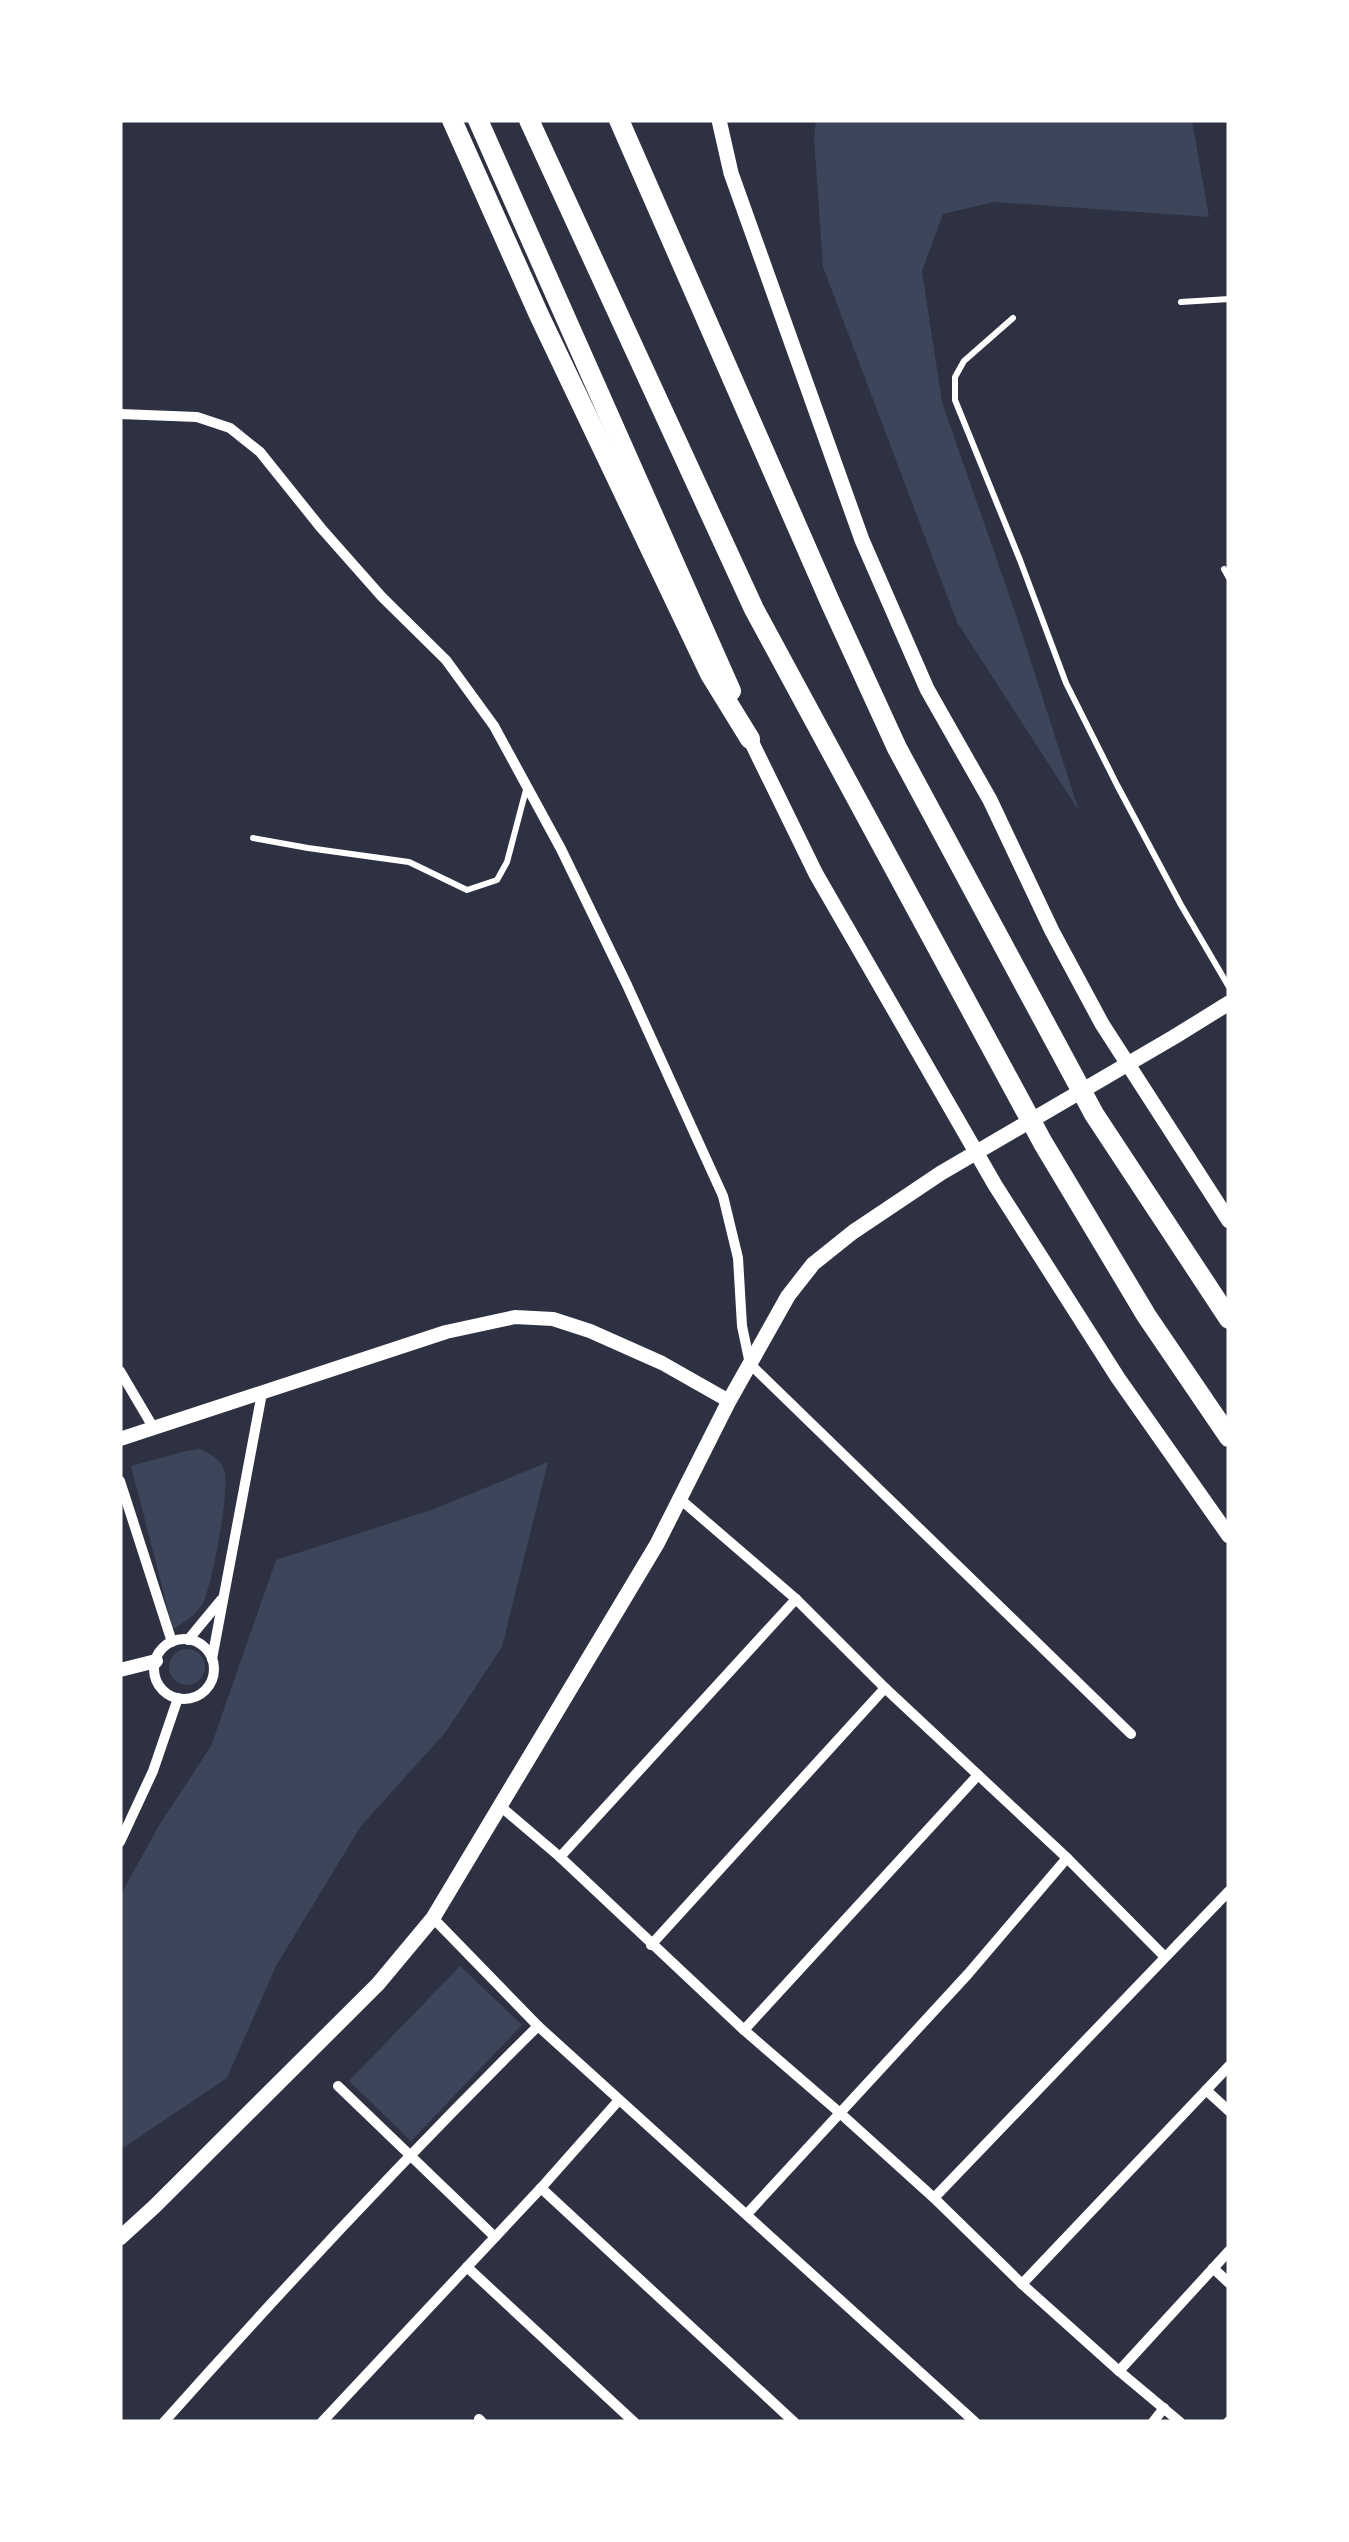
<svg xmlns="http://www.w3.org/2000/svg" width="1349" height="2542" font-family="'Roboto Serif',serif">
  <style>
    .green { fill: #3c4559 }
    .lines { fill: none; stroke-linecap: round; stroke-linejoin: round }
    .path { stroke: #fff; stroke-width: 4 }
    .service { stroke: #fff; stroke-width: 6 }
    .minor { stroke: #fff; stroke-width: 10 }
    .tertiary { stroke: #fff; stroke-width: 14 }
    .secondary { stroke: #fff; stroke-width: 15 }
    .motorway { stroke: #fff; stroke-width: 20 }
  </style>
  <rect width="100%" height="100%" fill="#2d3142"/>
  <g class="green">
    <polygon points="816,120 1192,120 1209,217 994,202 943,214 922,271 942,402 1015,612 1079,811 957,622 823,267 814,138"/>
    <path d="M200 1449C210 1454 220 1459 224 1469 231 1486 212 1586 203 1603 196 1615 185 1622 173 1629L131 1466 186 1451Z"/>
    <polygon points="548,1462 502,1647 445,1733 361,1826 276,1966 227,2078 120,2150 120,1896 158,1827 211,1746 276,1560 434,1509"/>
    <circle cx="187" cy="1667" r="18"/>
    <polygon points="460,1966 522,2025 411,2141 349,2081"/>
  </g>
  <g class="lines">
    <polyline class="path" points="1224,2422 1229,2417"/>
    <g class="service">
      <polyline points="1181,302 1229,299"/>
      <polyline points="1013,318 964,361 955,377 955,400 1020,560 1066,683 1117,785 1181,905 1229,987"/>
      <polyline points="1224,569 1229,578"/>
      <polyline points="253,838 308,848 409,862 467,890 497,880 507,862 527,786"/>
    </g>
    <g class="minor">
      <polyline points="120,414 197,417 230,428 260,452 321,528 382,597 446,660 494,726 561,849 627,985 723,1196 738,1258 742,1326 750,1364 1131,1734"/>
      <polyline points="120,1371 153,1427"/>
      <polyline points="120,1481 172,1642"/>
      <polyline points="680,1499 796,1599 885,1688 1067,1858 1164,1956"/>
      <circle cx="184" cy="1669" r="30"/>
      <polyline points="188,1640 221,1600"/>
      <polyline points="212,1659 262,1393"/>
      <polyline points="500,1806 560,1857 744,2030 840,2113 934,2198 1022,2284 1119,2371 1180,2422"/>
      <polyline points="120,1842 153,1771 178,1698"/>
      <polyline points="560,1857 796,1599"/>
      <polyline points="433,1918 538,2026 975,2422"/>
      <polyline points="651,1945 885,1688"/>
      <polyline points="744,2030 978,1775"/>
      <polyline points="338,2086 495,2237"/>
      <polyline points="1206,2090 1229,2111"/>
      <polyline points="541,2188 794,2422"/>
      <polyline points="934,2198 1229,1891"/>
      <polyline points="747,2214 968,1974 1067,1858"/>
      <polyline points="467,2267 634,2422"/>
      <polyline points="1213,2268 1229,2283"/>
      <polyline points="1022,2284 1229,2066"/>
      <polyline points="1119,2371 1229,2251"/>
      <polyline points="479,2419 482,2422"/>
      <path d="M164 2422C285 2286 409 2154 538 2026"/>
      <polyline points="322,2422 541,2188 619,2100"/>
      <polyline points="1153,2422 1164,2408"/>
    </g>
    <g class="tertiary">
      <polyline points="120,1439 446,1332 515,1317 553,1319 590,1331 662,1363 729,1401"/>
      <polyline points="120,1670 156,1661"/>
    </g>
    <g class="secondary">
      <polyline points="719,120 731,173 862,540 927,689 990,800 1052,931 1102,1024 1229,1221"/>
      <polyline points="750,739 816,874 995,1185 1118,1378 1229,1536"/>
      <polyline points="120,2238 155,2206 378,1984 433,1918 657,1544 729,1401 788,1296 813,1264 853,1232 941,1173 1174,1037 1229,1003"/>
    </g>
    <g class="motorway">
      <polyline points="452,120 539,315 710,674 750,739"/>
      <polyline points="478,120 731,691"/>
      <polyline points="529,120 754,609 1043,1143 1146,1315 1229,1437"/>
      <polyline points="619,120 831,604 897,748 1094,1114 1229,1319"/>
    </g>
  </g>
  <rect width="1349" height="2542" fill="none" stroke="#ffffff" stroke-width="245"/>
</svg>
